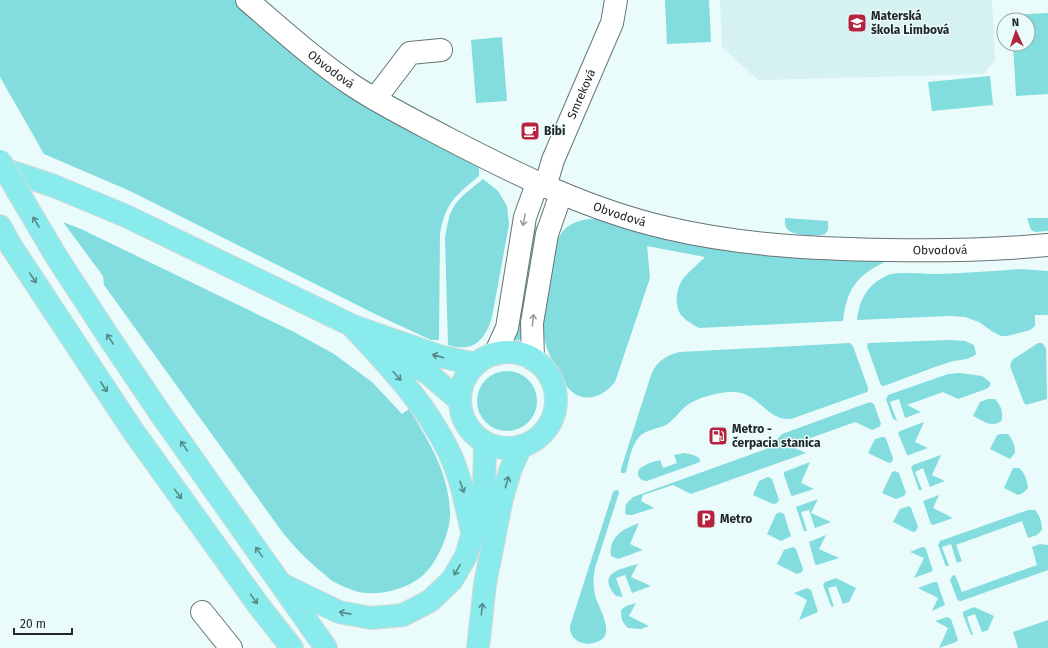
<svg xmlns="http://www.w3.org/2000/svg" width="1048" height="648" font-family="'Fira Sans',sans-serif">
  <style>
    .built { fill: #d6f1f1 }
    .green { fill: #83dcdd }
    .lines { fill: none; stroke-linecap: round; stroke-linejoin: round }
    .minor-casing { stroke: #667575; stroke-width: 24 }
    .major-casing { stroke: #d7d8d8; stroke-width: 24 }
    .minor { stroke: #fff; stroke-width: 22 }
    .major { stroke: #8aebed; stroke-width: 22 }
    .major-bridge-casing { stroke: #d7d8d8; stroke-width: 24; stroke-linecap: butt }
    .major-bridge { stroke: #8aebed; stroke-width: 22 }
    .oneway { stroke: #9c9e9e }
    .oneway2 { stroke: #568a8a }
    .labels { text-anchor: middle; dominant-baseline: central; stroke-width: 3; stroke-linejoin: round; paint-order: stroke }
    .poi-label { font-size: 12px; font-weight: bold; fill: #222828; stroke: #eafbfb; text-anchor: start }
    .street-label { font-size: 12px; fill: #222828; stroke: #eafbfb }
  </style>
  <rect width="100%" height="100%" fill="#eafbfb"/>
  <polygon class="built" points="720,0 992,0 995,60 984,74 758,80 722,47"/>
  <g class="green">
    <path d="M0 0H234C265 29 295 60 331 83 378 115 429 141 479 168V176C456 195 446 202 440 233L439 340H431L375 314 130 191 44 154 0 77Z"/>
    <polygon points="665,0 709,0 711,42 667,44"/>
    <polygon points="1048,13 1048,94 1016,96 1013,44 1028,44 1028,20 1011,20 1011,15"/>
    <polygon points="502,37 507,101 476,103 471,40"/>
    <polygon points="990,76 993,105 932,111 928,82"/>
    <path d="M483 179 498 191 507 206 509 224 492 317C485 340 474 353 448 345L445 237C447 228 448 218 452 210 458 197 473 188 483 179Z"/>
    <path d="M785 218 828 221C828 225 829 230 826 233 821 238 793 235 788 230 785 227 785 223 785 218Z"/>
    <polygon points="1027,218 1048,218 1048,231 1035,232 1031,230"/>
    <path d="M589 219H596C637 231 676 242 717 249 773 259 831 260 887 261 857 275 847 288 843 321L699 328C693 324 686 321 681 315 674 305 676 289 683 279 689 271 698 264 705 257L647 246 650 278 615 382C603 397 583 405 568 388 564 383 561 377 558 371 550 357 544 345 543 328L554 248C561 229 569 222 589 219Z"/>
    <path d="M63 222 81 229 294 332 334 354 372 382 402 414 409 409C429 441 450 475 450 515 450 525 446 537 442 547 437 557 431 569 421 577 404 590 377 597 355 591 349 589 342 586 336 583 331 581 328 577 324 574 308 561 296 549 283 533L104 285 103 276Z"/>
    <polygon points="534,225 537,226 537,231 521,338 520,340 516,341 515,339 532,226"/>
    <path d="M1020 269 1048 271V315H1035V326L1030 330 1007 336H1001L993 332 979 322 965 317 949 316 857 320C860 298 867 285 888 275 896 271 926 274 937 274 964 273 992 271 1020 269Z"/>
    <path d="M949 340 965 341 974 345 976 354C968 361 960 359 950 362 928 369 906 378 884 386H882L880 383 867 346 868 343Z"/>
    <path d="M850 343 853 346 868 388V391L867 392 791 419C769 421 761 398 741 393 726 389 698 397 686 406 679 412 674 420 666 425 657 429 645 430 639 437 631 446 629 461 626 472L624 473H621V469L651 375C657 361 666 355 680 352Z"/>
    <polygon points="1038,343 1042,343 1046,348 1047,399 1026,405 1024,403 1010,366 1012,360"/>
    <circle cx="507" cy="401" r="30"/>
    <polygon points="960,373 982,376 991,383 989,387 986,389 958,399 943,392 907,405 921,412 905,418 899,399 890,402 897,421 893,419 886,399 888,395 948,374"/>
    <path d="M988 399H995C1001 406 1003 411 1002 420 992 429 984 421 973 416L980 402Z"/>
    <polygon points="870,402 874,404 881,424 879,427 872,430 855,422 794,444 793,447 806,453 691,494 673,485 643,495 641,501 654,508 632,515 627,515 625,513 626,504 633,497 766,449 771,446 782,434"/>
    <polygon points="924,422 915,442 928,448 909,455 907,455 898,433 900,431"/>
    <path d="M1001 434H1008C1013 440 1015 446 1015 453L1010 459 990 449 997 435Z"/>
    <polygon points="882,437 885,437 886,439 893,458 892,462 889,463 868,453 875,439"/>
    <path d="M684 453C690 454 696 455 700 459V462L647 481C643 481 641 480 639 477 633 466 654 462 660 460L663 468 677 463 674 455Z"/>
    <polygon points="941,455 932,475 945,481 930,487 923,468 915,472 922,490 919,490 911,467 913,465"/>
    <polygon points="810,462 801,483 814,489 792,496 791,495 784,475 784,472"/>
    <path d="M1013 468H1019C1025 473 1027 480 1028 488L1023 493 1018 495 1004 488Z"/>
    <polygon points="895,471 899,473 906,493 904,496 896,499 882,493 892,472"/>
    <polygon points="768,477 772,479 779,500 777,503 773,504 753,495 759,481"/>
    <path d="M616 490H618L619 493 595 568C593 578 593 585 595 595 598 607 610 624 605 636 596 648 569 647 570 626L613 492Z"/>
    <polygon points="939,495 933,508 953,518 933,525 931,524 923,501"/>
    <polygon points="818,499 811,513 831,522 815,528 809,510 801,512 807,531 804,531 796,507"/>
    <polygon points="909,506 911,508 918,527 916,531 913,532 893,522 900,509"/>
    <path d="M1028 510H1035C1040 516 1042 522 1042 530L1037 535 1028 538 1022 521 956 545 962 561 957 563 951 544 942 547 949 566H946L945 564 938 545 940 541Z"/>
    <polygon points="780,512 784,514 791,536 781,541 767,534 776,514"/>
    <path d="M639 523 630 544 643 550 618 559 611 556C609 536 623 529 639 523Z"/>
    <polygon points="826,535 819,549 839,558 817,565 815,564 809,542"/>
    <polygon points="1040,544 1048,545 1048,570 961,601 959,601 957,599 950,580 952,576 955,575 962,592 1037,565 1032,547"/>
    <polygon points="793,547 796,549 803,569 802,572 797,574 777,564 784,550"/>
    <polygon points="922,547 924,547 926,549 933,571 914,578 924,558 910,552"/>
    <path d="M638 564 631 577 651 586 632 593 625 575 616 578 623 597 616 596C596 573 620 569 638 564Z"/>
    <polygon points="836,578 856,588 849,602 843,604 836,586 828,588 834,607 831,606 823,585 825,582"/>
    <polygon points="934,582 937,582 938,585 945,605 932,611 938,598 918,588"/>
    <polygon points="807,588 811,590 818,612 799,620 807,600 794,593"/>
    <path d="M636 603 629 616 649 626 641 629 628 628C622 622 621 619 621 610L626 606Z"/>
    <polygon points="974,607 994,616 988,630 982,632 975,614 967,617 973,635 971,635 963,615 963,612"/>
    <polygon points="947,617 951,619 958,640 956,642 939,648 948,628 935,621"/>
    <polygon points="1048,620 1048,648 1018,648 1013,632"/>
  </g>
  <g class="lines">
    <defs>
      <g id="minor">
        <path id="s1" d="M247 0C281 29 315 60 352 85 382 105 415 121 447 138 518 175 589 210 667 228 740 245 813 249 887 250 941 251 995 250 1048 245"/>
        <polyline points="375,99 410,53 441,50"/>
        <path id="s2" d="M545 187 553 160 612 23 616 0"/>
        <polyline points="495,354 507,328 525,217 537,184"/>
        <polyline points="533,359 532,323 547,234 561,194"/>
        <polyline points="202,612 231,648"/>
      </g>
      <g id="major">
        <polyline points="0,168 54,186 126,216 353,326 439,356 476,364"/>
        <polyline points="0,226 11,246 133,431 259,606 292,648"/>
        <polyline points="56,256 108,336 160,413 326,648"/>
        <path d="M353 327C389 366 426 404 449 452 461 477 466 505 472 532"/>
        <polyline points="386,347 430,375 460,401"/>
        <circle cx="508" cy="400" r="48"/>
        <polyline points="283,585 339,612 371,618 403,615 430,601 452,580 466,556 484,494 485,443"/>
        <polyline points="478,648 485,584 502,498 510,471 521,446"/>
      </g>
    </defs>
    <use href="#minor" class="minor-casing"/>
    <use href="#major" class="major-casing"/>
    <use href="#minor" class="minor"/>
    <use href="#major" class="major"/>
    <defs>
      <polyline id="major-bridge" points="0,161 56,256"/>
    </defs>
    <use href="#major-bridge" class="major-bridge-casing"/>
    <use href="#major-bridge" class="major-bridge"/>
  </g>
  <defs><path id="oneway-shaft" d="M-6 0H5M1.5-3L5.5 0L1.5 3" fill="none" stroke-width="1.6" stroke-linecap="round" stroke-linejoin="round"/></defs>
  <g class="oneway">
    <use href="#oneway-shaft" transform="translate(524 220) rotate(102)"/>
    <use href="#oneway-shaft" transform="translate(533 320) rotate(-84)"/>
  </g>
  <g class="oneway2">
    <use href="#oneway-shaft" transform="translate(36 222) rotate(-121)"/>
    <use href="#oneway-shaft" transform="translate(33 278) rotate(57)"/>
    <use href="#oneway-shaft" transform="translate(110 339) rotate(-124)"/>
    <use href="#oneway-shaft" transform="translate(438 356) rotate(-164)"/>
    <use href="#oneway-shaft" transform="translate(397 376) rotate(48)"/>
    <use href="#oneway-shaft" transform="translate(104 387) rotate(57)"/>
    <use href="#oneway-shaft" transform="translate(184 446) rotate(-125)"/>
    <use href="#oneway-shaft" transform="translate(507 482) rotate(-74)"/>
    <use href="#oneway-shaft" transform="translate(462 487) rotate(71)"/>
    <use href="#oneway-shaft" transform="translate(178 494) rotate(54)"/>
    <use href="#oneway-shaft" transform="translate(259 552) rotate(-125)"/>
    <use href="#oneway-shaft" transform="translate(457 570) rotate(120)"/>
    <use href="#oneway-shaft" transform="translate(254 599) rotate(54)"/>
    <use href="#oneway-shaft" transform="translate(482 609) rotate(-83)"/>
    <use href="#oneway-shaft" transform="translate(345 613) rotate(-169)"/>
  </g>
  <defs>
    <symbol id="school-square" viewBox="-11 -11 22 22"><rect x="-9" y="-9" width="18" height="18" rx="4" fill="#b5233f" stroke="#eafbfb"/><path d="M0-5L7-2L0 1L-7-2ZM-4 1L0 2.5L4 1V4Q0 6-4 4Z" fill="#fff"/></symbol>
    <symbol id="cafe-square" viewBox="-11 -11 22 22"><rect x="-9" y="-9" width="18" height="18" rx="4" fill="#b5233f" stroke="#eafbfb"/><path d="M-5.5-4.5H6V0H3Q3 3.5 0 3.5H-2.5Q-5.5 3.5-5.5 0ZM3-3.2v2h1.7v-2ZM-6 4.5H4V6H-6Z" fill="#fff"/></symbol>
    <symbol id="fuel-square" viewBox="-11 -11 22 22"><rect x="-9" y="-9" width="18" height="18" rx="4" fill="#b5233f" stroke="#eafbfb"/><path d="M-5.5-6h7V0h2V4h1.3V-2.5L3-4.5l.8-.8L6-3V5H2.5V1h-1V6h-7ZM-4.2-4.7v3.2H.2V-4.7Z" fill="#fff"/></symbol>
    <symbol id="parking-square" viewBox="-11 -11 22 22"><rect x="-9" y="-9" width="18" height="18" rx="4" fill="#b5233f" stroke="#eafbfb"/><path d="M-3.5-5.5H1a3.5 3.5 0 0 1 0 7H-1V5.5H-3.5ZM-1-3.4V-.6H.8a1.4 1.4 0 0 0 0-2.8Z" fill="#fff"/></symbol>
  </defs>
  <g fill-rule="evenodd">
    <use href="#school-square" x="846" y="12" width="22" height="22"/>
    <use href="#cafe-square" x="519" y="120" width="22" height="22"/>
    <use href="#fuel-square" x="707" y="425" width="22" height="22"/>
    <use href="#parking-square" x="695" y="508" width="22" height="22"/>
  </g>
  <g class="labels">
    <g class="poi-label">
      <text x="871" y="16">Materská<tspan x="871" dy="14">škola Limbová</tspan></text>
      <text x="544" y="131">Bibi</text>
      <text x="732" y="429">Metro -<tspan x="732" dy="14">čerpacia stanica</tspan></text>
      <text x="720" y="519">Metro</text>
    </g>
    <g class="street-label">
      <text stroke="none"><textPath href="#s1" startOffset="109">Obvodová</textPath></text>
      <text stroke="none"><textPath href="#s2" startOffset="100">Smreková</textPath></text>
      <text stroke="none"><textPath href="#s1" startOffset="433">Obvodová</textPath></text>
      <text stroke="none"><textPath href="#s1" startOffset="757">Obvodová</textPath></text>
    </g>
  </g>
  <g transform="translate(1016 32) rotate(357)"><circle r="19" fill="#eafbfb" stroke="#9aa7a7"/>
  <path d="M0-3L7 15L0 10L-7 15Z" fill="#b5233f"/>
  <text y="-6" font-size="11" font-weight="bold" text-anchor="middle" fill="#222828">N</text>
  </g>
  <path d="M14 628v6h58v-6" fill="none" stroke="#222828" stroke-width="2"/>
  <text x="20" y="628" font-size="12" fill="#222828" stroke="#eafbfb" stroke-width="3" paint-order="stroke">20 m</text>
</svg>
